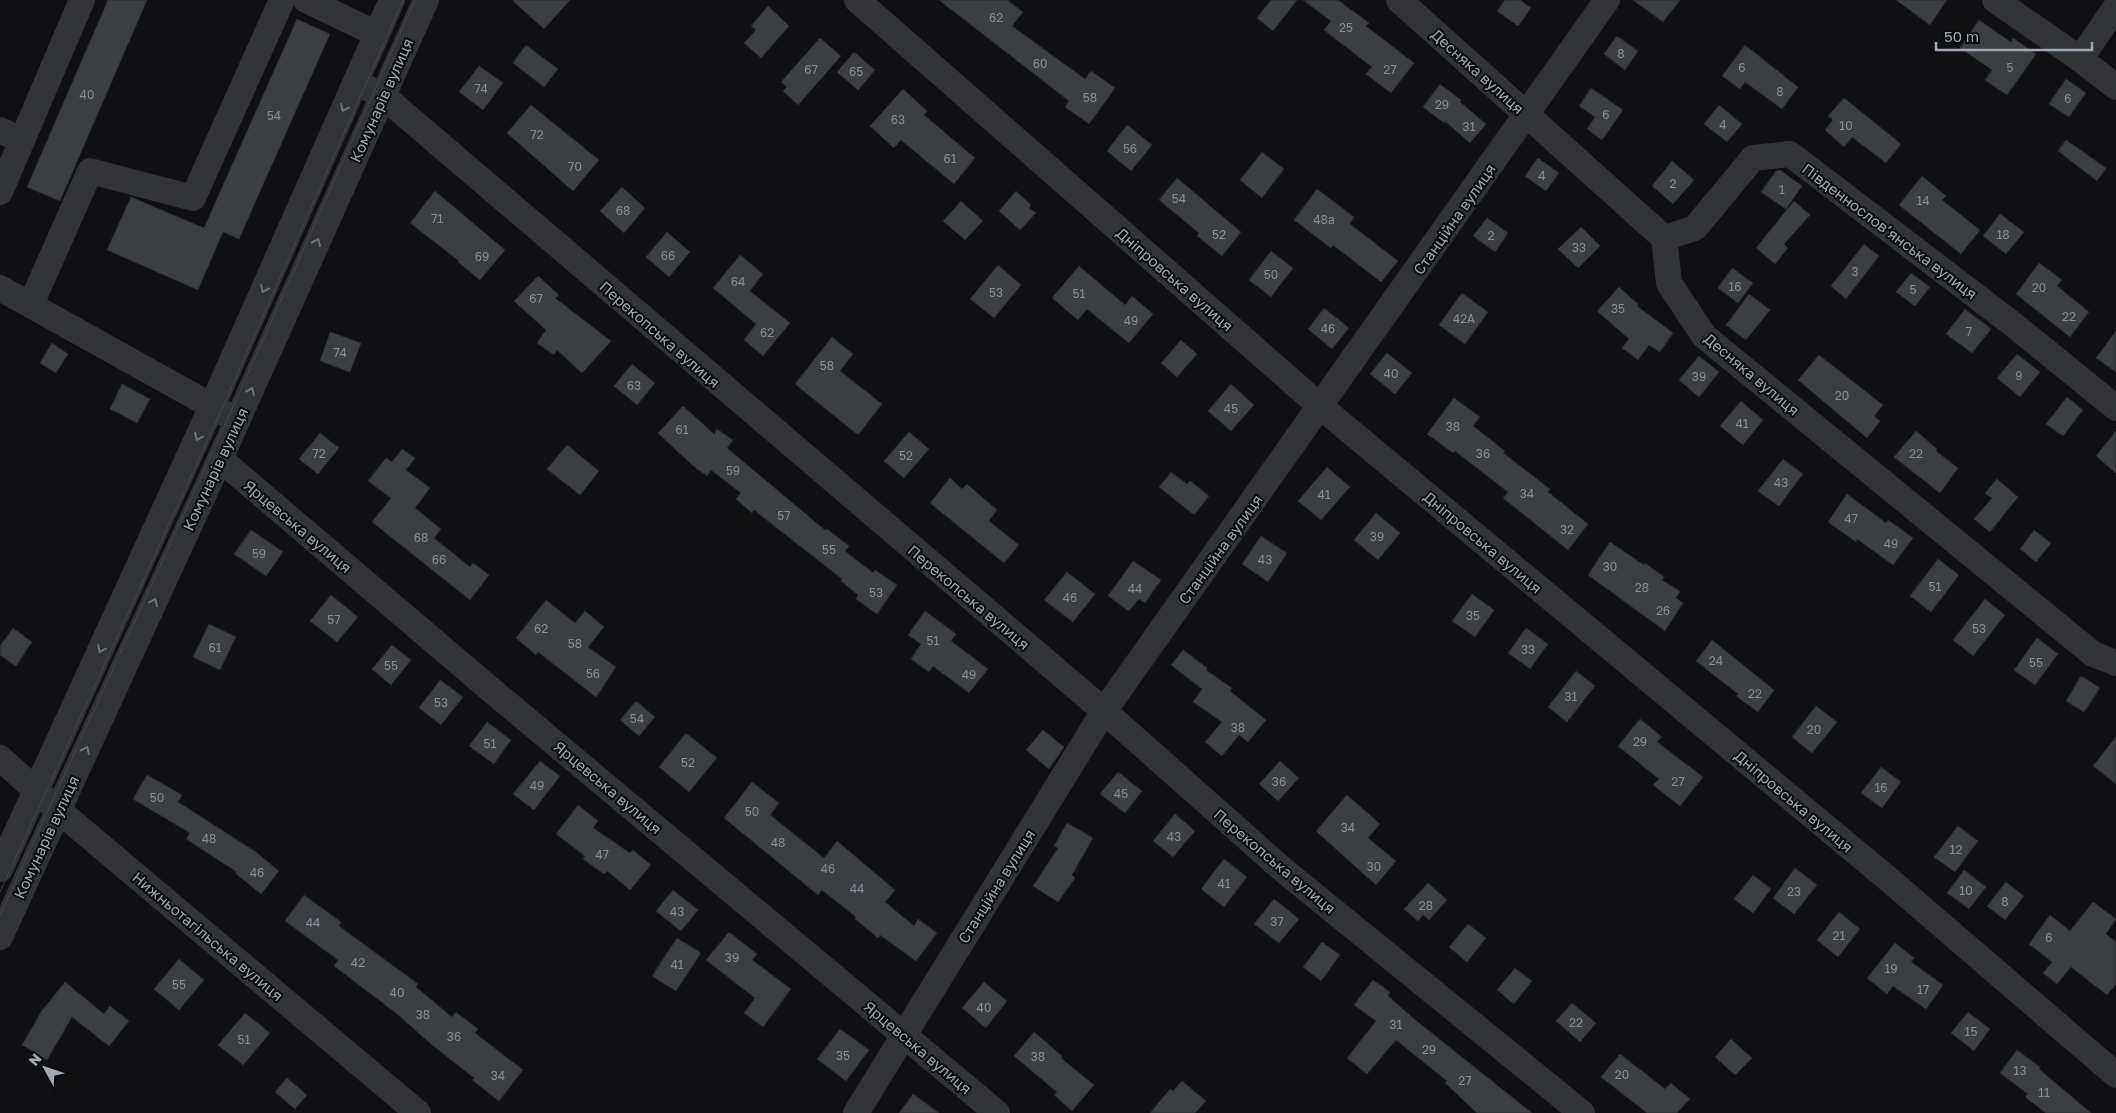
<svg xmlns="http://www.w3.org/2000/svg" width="2116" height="1113" font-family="'Golos Text',sans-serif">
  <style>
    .building { fill: #3c3f42; stroke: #2a2b2e }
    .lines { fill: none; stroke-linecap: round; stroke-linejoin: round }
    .minor { stroke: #313337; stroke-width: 26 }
    .tram { stroke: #44474c; stroke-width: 1 }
    .oneway { stroke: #6e747c }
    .labels { text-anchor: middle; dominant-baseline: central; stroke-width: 4; stroke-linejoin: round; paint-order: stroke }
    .number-label { font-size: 12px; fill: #878e98 }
    .street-label { font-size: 15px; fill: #a0a9b4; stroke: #0b0c0d }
  </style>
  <rect width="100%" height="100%" fill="#101012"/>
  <g class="building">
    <polygon points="108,0 147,0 60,201 27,187"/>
    <polygon points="512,0 570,0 544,29"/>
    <polygon points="939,0 1007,0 1023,12 1012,26 1085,79 1091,71 1115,88 1089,124 1065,107 1069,101"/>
    <polygon points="1271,0 1297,0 1273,31 1257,18"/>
    <polygon points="1303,0 1338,0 1369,23 1366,26 1414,63 1391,93 1366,74 1372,67 1324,30 1331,21"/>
    <polygon points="1505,0 1520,0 1531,8 1518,26 1497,11"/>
    <polygon points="1633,0 1680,0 1663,22"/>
    <polygon points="1896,0 1947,0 1930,25"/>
    <polygon points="768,6 789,26 761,58 744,43 756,30 751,26"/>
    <polygon points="297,19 330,34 239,239 223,232 198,290 107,250 131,197 204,228"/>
    <polygon points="1979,20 2011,42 2013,38 2036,54 2007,95 1985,80 1992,70 1960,48"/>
    <polygon points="1617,36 1638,51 1625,70 1604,54"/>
    <polygon points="820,38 841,56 798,105 783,91 787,87 781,82"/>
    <polygon points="526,45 558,69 544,87 513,63"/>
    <polygon points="1745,45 1798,87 1782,109 1745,82 1740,89 1722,76"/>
    <polygon points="854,52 875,70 858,90 837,72"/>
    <polygon points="479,66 503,83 483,110 459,92"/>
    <polygon points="2066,79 2086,93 2069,117 2049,104"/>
    <polygon points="1440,84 1461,100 1460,102 1486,124 1470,143 1445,121 1444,123 1423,107"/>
    <polygon points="1591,88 1623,110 1602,140 1587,129 1595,117 1579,106"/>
    <polygon points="903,89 927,111 924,115 975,158 954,184 901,140 894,148 870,126"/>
    <polygon points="1844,98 1901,144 1886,163 1852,137 1844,147 1825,130 1833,120 1828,116"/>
    <polygon points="531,105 599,160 573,191 507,133"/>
    <polygon points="1719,105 1742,124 1727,142 1704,124"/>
    <polygon points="1127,125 1152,145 1131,171 1107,151"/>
    <polygon points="2066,140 2106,168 2097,181 2058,151"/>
    <polygon points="1262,152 1284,169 1262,198 1240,180"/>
    <polygon points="1538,158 1559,173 1546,191 1525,176"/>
    <polygon points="1672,161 1694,180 1673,204 1652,186"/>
    <polygon points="1780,170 1802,186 1786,209 1761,192 1776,171"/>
    <polygon points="1922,176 1946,196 1942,200 1980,230 1961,254 1899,205"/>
    <polygon points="1177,178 1241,232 1222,256 1197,236 1199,233 1159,200"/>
    <polygon points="622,187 645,208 624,233 600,211"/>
    <polygon points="1317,189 1354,217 1350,224 1398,261 1381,282 1333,245 1331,248 1294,220"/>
    <polygon points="435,191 505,250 480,280 458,262 459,261 410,223"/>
    <polygon points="1016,191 1031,205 1029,208 1036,213 1020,230 999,211"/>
    <polygon points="961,201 983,221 965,240 943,221"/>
    <polygon points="1794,201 1810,215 1784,244 1788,248 1775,264 1756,248"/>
    <polygon points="2000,214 2024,232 2006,254 1983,236"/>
    <polygon points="1487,218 1508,233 1495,252 1473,236"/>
    <polygon points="1581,227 1600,246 1578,268 1558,249"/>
    <polygon points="667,232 690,252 669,277 646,257"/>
    <polygon points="1864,244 1879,256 1846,299 1831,286"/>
    <polygon points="1271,251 1293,268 1271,297 1249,280"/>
    <polygon points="740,255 763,274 750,291 790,323 763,356 744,340 756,324 713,288"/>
    <polygon points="2039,263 2062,280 2057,286 2089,312 2070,337 2016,294"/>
    <polygon points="998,265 1021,285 994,318 970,299"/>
    <polygon points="1079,266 1125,305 1132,296 1153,314 1129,343 1087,309 1078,320 1052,298"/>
    <polygon points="1732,268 1753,283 1738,303 1718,288"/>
    <polygon points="1911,273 1930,287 1915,306 1896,292"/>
    <polygon points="538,276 559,295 555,298 611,341 582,373 557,350 554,355 537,343 546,330 514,301"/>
    <polygon points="1619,287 1638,304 1637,306 1673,333 1660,352 1649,345 1638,360 1622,348 1629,339 1597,311"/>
    <polygon points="1462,293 1488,312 1465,344 1439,325"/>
    <polygon points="1749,294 1770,310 1746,340 1726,325"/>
    <polygon points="1324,308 1349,328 1332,349 1308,329"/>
    <polygon points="1965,309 1991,329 1972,353 1946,334"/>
    <polygon points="2116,331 2116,372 2096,358"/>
    <polygon points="330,332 361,343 350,372 320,361"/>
    <polygon points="832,337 853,354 840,371 882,404 858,435 795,384"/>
    <polygon points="1181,340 1197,354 1177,377 1161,363"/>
    <polygon points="52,343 68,354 56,373 40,363"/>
    <polygon points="1387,353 1412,373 1395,394 1370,374"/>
    <polygon points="2017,354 2040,372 2020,397 1997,378"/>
    <polygon points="1819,355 1883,405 1874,416 1880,421 1867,438 1798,380"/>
    <polygon points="1699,356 1719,372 1699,397 1679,380"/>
    <polygon points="632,364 655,383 637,405 614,386"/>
    <polygon points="122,384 150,399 137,423 110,409"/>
    <polygon points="1231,384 1254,405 1231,431 1208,411"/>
    <polygon points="2067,397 2083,410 2063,436 2046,424"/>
    <polygon points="1454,398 1480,417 1473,426 1505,451 1503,453 1550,489 1548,492 1588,524 1568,550 1503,498 1508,492 1455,451 1453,453 1427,434"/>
    <polygon points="1741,401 1763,420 1743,445 1720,426"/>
    <polygon points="683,406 714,434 717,429 733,440 727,448 826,531 827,529 849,546 845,551 873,573 875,570 897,585 877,614 856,599 858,595 841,581 842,579 754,510 752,513 736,499 741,493 711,470 707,476 692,465 658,433"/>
    <polygon points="1916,431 1937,449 1936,451 1958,468 1940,493 1894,457"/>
    <polygon points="2116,431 2116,473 2096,456"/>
    <polygon points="909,432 929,449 904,478 884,461"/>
    <polygon points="320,433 339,448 318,474 299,459"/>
    <polygon points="567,445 599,471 580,495 547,469"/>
    <polygon points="402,449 415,458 406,470 430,488 415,508 441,529 434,538 470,567 473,563 489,575 470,600 372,522 391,498 368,481 386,458 392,462"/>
    <polygon points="1783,459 1803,474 1779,506 1758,491"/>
    <polygon points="1327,467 1350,487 1321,520 1298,501"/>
    <polygon points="1171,472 1187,484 1190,481 1209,496 1194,515 1159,487"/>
    <polygon points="950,478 962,489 967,484 997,510 989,521 1019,545 1004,563 930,503"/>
    <polygon points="1997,479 2018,497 1990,532 1974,519 1992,498 1985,493"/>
    <polygon points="1847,494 1886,523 1888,520 1913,538 1893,565 1857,539 1856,542 1828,522"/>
    <polygon points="1376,513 1400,533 1378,560 1354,540"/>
    <polygon points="251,530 283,552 266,576 234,554"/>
    <polygon points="2034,530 2051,543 2036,562 2020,549"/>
    <polygon points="1261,536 1287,553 1268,582 1242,564"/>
    <polygon points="1610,542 1644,565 1645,563 1664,577 1662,580 1680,591 1676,598 1683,603 1665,631 1588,575"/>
    <polygon points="1938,559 1959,575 1931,612 1910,596"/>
    <polygon points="1133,561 1161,580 1145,603 1139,599 1129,611 1108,596"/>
    <polygon points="1067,572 1095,594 1073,622 1044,600"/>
    <polygon points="1472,594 1494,610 1475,637 1452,621"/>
    <polygon points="331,595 358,617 337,642 310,621"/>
    <polygon points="1985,599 2005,615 1973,656 1953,640"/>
    <polygon points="546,600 575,623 585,611 604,627 588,647 616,667 596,697 538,652 536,655 516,638"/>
    <polygon points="925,611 956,634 951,641 988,669 969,693 933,666 929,672 911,659 921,644 908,635"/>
    <polygon points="209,624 236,637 220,670 193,657"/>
    <polygon points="13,628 32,642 16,666 0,655 0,646"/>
    <polygon points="1526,628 1548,644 1530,669 1508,653"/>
    <polygon points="2037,638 2058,654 2035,685 2014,670"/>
    <polygon points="1712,640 1774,690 1758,712 1736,696 1738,694 1696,661"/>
    <polygon points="392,645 411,660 391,685 372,669"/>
    <polygon points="1183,650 1207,668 1206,670 1232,688 1230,691 1266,720 1248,742 1239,735 1222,756 1205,742 1222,722 1193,702 1202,689 1171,665"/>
    <polygon points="1576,671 1595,686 1567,722 1548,707"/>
    <polygon points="2081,676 2100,688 2084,712 2066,701"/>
    <polygon points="440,680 463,697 441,725 419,708"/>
    <polygon points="636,701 655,717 639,736 620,720"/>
    <polygon points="1816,706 1837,722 1812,753 1792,737"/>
    <polygon points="1640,719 1662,737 1657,742 1703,777 1680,806 1653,785 1659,779 1618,746"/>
    <polygon points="487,722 511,740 494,764 469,746"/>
    <polygon points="1043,730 1064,747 1049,769 1026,750"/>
    <polygon points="686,733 717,758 689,792 659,767"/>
    <polygon points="2116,737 2116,784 2093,766"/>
    <polygon points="540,761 560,776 534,810 513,794"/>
    <polygon points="1280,761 1299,778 1278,801 1259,784"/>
    <polygon points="1881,767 1901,782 1882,808 1861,793"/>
    <polygon points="1118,772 1142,791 1125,813 1100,794"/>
    <polygon points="147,775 182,795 178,802 256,852 279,871 261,894 235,873 237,872 186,839 190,833 133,799"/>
    <polygon points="752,782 779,803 770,815 824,858 837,841 895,890 885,902 914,926 918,919 937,933 916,961 880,935 878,938 855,919 856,917 822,890 818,895 724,818"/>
    <polygon points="1347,795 1380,824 1368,838 1396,861 1376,885 1316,831"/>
    <polygon points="578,805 598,821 593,828 630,853 633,850 651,865 630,890 607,871 604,874 583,859 585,856 556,834"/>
    <polygon points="1175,814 1195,831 1173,857 1153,841"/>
    <polygon points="1067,823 1093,838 1072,875 1075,878 1058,902 1033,886 1058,848 1054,846"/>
    <polygon points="1958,826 1978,841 1955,872 1934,857"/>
    <polygon points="1224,859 1247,877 1224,907 1201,889"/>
    <polygon points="1795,868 1817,885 1794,914 1773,898"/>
    <polygon points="1964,870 1986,887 1969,909 1947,893"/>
    <polygon points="1753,875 1771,889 1753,913 1734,899"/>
    <polygon points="2006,882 2024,896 2005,920 1987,906"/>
    <polygon points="1428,883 1447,900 1429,920 1423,915 1418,921 1404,909"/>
    <polygon points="673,890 698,910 681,931 656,911"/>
    <polygon points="304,895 341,922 339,926 418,984 416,987 452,1017 456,1012 478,1029 475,1033 523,1070 499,1101 472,1080 474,1078 431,1044 396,1013 334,966 338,960 285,921"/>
    <polygon points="1274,899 1299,919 1279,943 1254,924"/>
    <polygon points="2093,902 2116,919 2106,934 2116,942 2116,984 2107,995 2071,967 2057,984 2043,973 2052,962 2029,944 2050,915 2070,931"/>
    <polygon points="1839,912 1860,929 1838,957 1817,940"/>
    <polygon points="1468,924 1486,938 1467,962 1449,947"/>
    <polygon points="729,932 757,954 752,960 791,989 763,1027 744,1013 755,998 706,960"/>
    <polygon points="677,938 701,953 676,991 652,976"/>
    <polygon points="1322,942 1340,955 1321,981 1303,967"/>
    <polygon points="1895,943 1914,958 1911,962 1943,985 1926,1009 1893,986 1887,994 1867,978"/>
    <polygon points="179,959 204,980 179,1010 154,989"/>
    <polygon points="1515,968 1532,981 1514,1004 1497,990"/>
    <polygon points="1373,980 1390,992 1388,996 1413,1018 1532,1113 1477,1113 1445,1083 1447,1081 1396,1040 1367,1074 1347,1058 1376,1021 1354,1005"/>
    <polygon points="65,982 104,1014 110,1006 129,1021 109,1046 72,1017 47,1060 22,1045 41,1012"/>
    <polygon points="984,982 1007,1001 986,1028 962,1008"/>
    <polygon points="1572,1003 1596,1023 1580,1042 1556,1021"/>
    <polygon points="1968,1012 1990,1029 1974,1051 1951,1033"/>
    <polygon points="245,1013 270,1033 243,1065 218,1045"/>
    <polygon points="840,1029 869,1050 846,1081 817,1059"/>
    <polygon points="1034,1032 1062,1056 1061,1058 1094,1085 1072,1111 1054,1095 1057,1092 1014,1056"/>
    <polygon points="1731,1039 1752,1058 1735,1075 1715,1057"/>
    <polygon points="2017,1050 2040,1067 2039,1069 2091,1113 2046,1113 2025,1097 2028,1094 2000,1073"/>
    <polygon points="1620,1054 1665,1089 1671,1083 1690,1099 1677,1113 1647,1113 1601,1077"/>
    <polygon points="287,1078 307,1095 295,1109 275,1092"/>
    <polygon points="1182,1081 1206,1101 1195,1113 1150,1113 1170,1089 1173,1091"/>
    <polygon points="913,1094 939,1113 899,1113"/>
  </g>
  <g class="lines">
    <g class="minor">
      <polyline points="306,0 377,34"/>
      <polyline points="857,0 1321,407 1887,878 2116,1075"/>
      <polyline points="1399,0 1664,238 1669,283 1704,336 2093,654 2116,663"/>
      <polyline points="1995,0 2080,59 2116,87"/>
      <polyline points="2080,59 2116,7"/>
      <polyline points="356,82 383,96 1104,711 1282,869 1582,1113"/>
      <polyline points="0,130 22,141"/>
      <polyline points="0,192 82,0"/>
      <polyline points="1664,238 1695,228 1753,158 1790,154 2010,322 2116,408"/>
      <polyline points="0,288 226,414"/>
      <polyline points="31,304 90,171 193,198 282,0"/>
      <polyline points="220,459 490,689 997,1113"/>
      <polyline points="0,758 58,810 418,1113"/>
      <polyline points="0,869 212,406 392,0"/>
      <polyline points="0,937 220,459 426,0"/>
      <polyline points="856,1113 1104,711 1607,0"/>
    </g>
    <g class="tram">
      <polyline points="0,892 221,411 403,0"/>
      <polyline points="0,915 229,416 415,0"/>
    </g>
  </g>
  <defs><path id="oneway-chevron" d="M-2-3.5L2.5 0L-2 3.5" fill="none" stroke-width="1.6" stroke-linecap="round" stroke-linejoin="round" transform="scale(1.25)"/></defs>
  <g class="oneway">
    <use href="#oneway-chevron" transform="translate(344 108) rotate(114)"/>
    <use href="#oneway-chevron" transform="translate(317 242) rotate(-66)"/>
    <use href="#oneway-chevron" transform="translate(264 289) rotate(114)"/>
    <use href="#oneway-chevron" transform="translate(251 391) rotate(-66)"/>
    <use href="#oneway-chevron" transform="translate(198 437) rotate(115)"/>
    <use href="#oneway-chevron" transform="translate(154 602) rotate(-65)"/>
    <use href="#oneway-chevron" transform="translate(101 649) rotate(115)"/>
    <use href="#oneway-chevron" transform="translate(86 750) rotate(-65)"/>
  </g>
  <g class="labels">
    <g class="number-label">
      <text x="996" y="17">62</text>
      <text x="1346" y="27">25</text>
      <text x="1621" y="53">8</text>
      <text x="1040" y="63">60</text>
      <text x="1742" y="67">6</text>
      <text x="2010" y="67">5</text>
      <text x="811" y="69">67</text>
      <text x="1390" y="69">27</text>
      <text x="856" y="71">65</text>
      <text x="481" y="88">74</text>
      <text x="1780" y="91">8</text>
      <text x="87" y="94">40</text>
      <text x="1090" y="97">58</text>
      <text x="2068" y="98">6</text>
      <text x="1442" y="104">29</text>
      <text x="1606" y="114">6</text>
      <text x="274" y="115">54</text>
      <text x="898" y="119">63</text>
      <text x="1723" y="124">4</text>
      <text x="1846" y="125">10</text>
      <text x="1469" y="126">31</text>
      <text x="537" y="134">72</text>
      <text x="1130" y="148">56</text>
      <text x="950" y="158">61</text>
      <text x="575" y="166">70</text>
      <text x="1542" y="175">4</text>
      <text x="1673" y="183">2</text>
      <text x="1782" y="189">1</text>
      <text x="1179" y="198">54</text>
      <text x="1923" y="200">14</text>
      <text x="623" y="210">68</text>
      <text x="437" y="218">71</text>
      <text x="1324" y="219">48а</text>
      <text x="1219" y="234">52</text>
      <text x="2003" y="234">18</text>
      <text x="1491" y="235">2</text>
      <text x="1579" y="247">33</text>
      <text x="668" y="255">66</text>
      <text x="482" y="256">69</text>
      <text x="1855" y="271">3</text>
      <text x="1271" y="274">50</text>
      <text x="738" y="281">64</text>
      <text x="1735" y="286">16</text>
      <text x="2039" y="287">20</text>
      <text x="1913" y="289">5</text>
      <text x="996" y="292">53</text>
      <text x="1079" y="293">51</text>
      <text x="536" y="298">67</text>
      <text x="1618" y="308">35</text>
      <text x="2069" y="316">22</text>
      <text x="1464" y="318">42А</text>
      <text x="1131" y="320">49</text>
      <text x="1328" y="328">46</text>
      <text x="1969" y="331">7</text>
      <text x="767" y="332">62</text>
      <text x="340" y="352">74</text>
      <text x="827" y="365">58</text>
      <text x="1391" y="373">40</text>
      <text x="2019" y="375">9</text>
      <text x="1699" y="376">39</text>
      <text x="634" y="385">63</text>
      <text x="1842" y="395">20</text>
      <text x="1231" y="408">45</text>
      <text x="1742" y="423">41</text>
      <text x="1453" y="426">38</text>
      <text x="682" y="429">61</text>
      <text x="319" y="453">72</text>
      <text x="1483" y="453">36</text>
      <text x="1916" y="453">22</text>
      <text x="906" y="455">52</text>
      <text x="733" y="470">59</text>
      <text x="1781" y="482">43</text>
      <text x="1527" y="493">34</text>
      <text x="1324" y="494">41</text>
      <text x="784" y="515">57</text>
      <text x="1851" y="518">47</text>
      <text x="1567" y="529">32</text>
      <text x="1377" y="536">39</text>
      <text x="421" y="537">68</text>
      <text x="1891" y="543">49</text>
      <text x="829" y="549">55</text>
      <text x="259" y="553">59</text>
      <text x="439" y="559">66</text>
      <text x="1265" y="559">43</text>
      <text x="1610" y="566">30</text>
      <text x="1935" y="586">51</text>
      <text x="1642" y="587">28</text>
      <text x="1135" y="588">44</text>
      <text x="876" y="592">53</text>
      <text x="1070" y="597">46</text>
      <text x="1663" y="610">26</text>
      <text x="1473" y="615">35</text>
      <text x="334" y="619">57</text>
      <text x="541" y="628">62</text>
      <text x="1979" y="628">53</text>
      <text x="933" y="640">51</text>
      <text x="575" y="643">58</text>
      <text x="215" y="647">61</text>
      <text x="1528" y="649">33</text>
      <text x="1716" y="660">24</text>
      <text x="2036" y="662">55</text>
      <text x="391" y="665">55</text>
      <text x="593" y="673">56</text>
      <text x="969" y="674">49</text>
      <text x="1755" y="693">22</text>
      <text x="1571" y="696">31</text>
      <text x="441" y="702">53</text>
      <text x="637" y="718">54</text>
      <text x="1238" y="727">38</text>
      <text x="1814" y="729">20</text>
      <text x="1640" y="741">29</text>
      <text x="490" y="743">51</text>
      <text x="688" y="762">52</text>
      <text x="1279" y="781">36</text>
      <text x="1678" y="781">27</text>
      <text x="537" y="785">49</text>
      <text x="1881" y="787">16</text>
      <text x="1121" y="793">45</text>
      <text x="157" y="797">50</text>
      <text x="752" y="811">50</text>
      <text x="1348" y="827">34</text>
      <text x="1174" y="836">43</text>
      <text x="209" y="838">48</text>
      <text x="778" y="842">48</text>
      <text x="1956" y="849">12</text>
      <text x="602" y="854">47</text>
      <text x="1374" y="866">30</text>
      <text x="828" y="868">46</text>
      <text x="257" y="872">46</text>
      <text x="1224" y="883">41</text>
      <text x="857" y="888">44</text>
      <text x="1966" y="890">10</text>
      <text x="1794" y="891">23</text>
      <text x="2005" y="901">8</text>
      <text x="1426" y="905">28</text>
      <text x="677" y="911">43</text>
      <text x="1277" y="921">37</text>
      <text x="313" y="922">44</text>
      <text x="1839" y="935">21</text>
      <text x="2049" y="937">6</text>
      <text x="732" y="957">39</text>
      <text x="358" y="962">42</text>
      <text x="677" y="964">41</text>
      <text x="1891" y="968">19</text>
      <text x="179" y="984">55</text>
      <text x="1923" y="989">17</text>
      <text x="397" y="992">40</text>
      <text x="984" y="1007">40</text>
      <text x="423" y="1014">38</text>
      <text x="1576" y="1022">22</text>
      <text x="1396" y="1024">31</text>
      <text x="1971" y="1031">15</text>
      <text x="454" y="1036">36</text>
      <text x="244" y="1039">51</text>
      <text x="1429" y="1049">29</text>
      <text x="843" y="1055">35</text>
      <text x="1038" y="1056">38</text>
      <text x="2020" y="1070">13</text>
      <text x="1622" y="1074">20</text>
      <text x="498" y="1075">34</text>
      <text x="1465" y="1080">27</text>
      <text x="2044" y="1092">11</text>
    </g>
    <g class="street-label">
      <text transform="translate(1478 71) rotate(42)">Десняка вулиця</text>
      <text transform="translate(381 100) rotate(-66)">Комунарів вулиця</text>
      <text transform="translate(1454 219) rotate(-55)">Станційна вулиця</text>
      <text transform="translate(1890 231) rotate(37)">Південнослов’янська вулиця</text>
      <text transform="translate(1175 279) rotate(41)">Дніпровська вулиця</text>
      <text transform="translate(660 334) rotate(41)">Перекопська вулиця</text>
      <text transform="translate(1752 374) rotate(40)">Десняка вулиця</text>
      <text transform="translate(215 469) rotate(-65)">Комунарів вулиця</text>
      <text transform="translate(298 526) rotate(40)">Ярцевська вулиця</text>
      <text transform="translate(1483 542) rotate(40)">Дніпровська вулиця</text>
      <text transform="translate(1220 549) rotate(-54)">Станційна вулиця</text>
      <text transform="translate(969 597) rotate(40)">Перекопська вулиця</text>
      <text transform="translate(608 787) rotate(40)">Ярцевська вулиця</text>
      <text transform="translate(1794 801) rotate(40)">Дніпровська вулиця</text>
      <text transform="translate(46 837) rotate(-65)">Комунарів вулиця</text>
      <text transform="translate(1275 861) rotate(40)">Перекопська вулиця</text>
      <text transform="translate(996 886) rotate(-58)">Станційна вулиця</text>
      <text transform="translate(208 936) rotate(40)">Нижньотагільська вулиця</text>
      <text transform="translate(918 1047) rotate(40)">Ярцевська вулиця</text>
    </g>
  </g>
  <g transform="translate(45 1068) rotate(310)" stroke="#0b0c0d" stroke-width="4" paint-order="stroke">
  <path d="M0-4L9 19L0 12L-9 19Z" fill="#a0a9b4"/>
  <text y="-8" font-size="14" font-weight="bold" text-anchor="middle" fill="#a0a9b4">N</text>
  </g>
  <path d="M1936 42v8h156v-8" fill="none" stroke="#a0a9b4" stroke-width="2.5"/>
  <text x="1944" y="42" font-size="15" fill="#a0a9b4" stroke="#0b0c0d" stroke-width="4" paint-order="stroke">50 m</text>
</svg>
